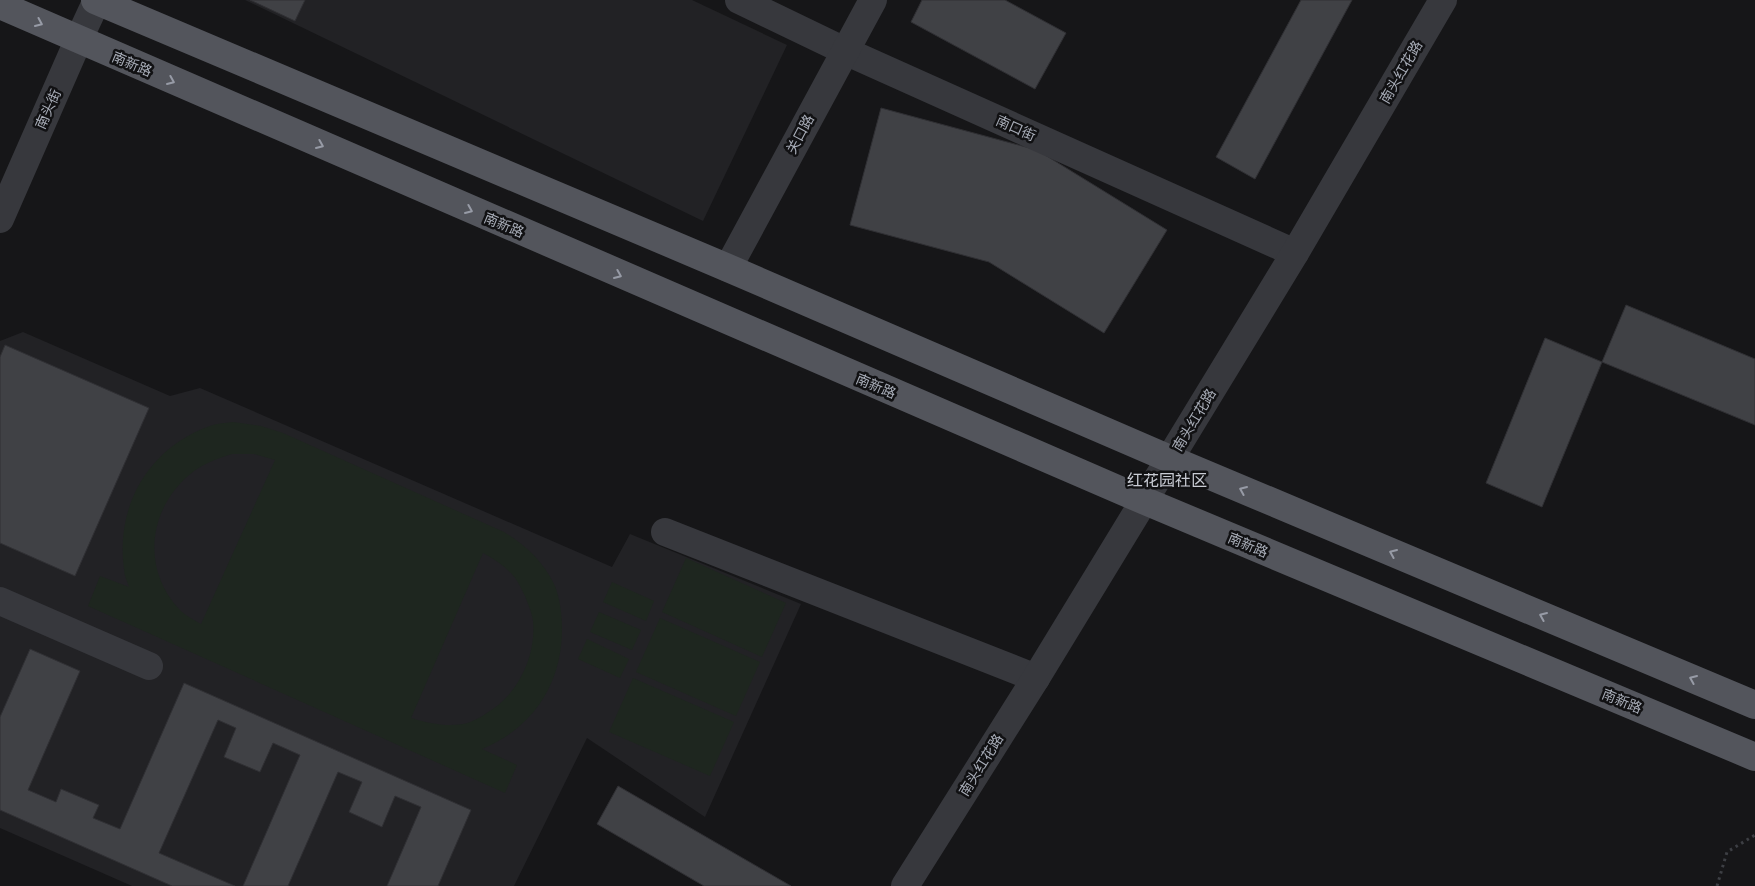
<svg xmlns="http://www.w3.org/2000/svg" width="1755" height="886" font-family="'Roboto Condensed','Noto Sans SC',sans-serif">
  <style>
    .built { fill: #222225 }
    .green { fill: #1e261f; fill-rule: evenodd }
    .building { fill: #404145; stroke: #303034 }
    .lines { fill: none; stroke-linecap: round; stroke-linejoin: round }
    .path { stroke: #3d3f44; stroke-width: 3; stroke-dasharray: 2.5 4; stroke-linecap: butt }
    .minor { stroke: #37383d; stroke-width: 28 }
    .major { stroke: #53555c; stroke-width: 28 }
    .oneway { stroke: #979ba6 }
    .labels { text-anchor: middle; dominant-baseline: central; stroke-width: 5; stroke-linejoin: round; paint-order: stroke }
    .street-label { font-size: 14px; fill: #a8adb8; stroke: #111113 }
    .quarter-label { font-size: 16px; fill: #c9ccd4; stroke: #111113 }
  </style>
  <rect width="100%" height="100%" fill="#161618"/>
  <g class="built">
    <polygon points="245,0 692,0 787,45 703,221"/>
    <polygon points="23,332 170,396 200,388 612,567 630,534 801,604 705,817 587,738 514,886 132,886 0,828 0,341"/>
  </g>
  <g class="green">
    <path d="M233 422 261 426 283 433 504 532C525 545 543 561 554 584 560 597 562 615 562 629 562 684 533 728 482 749L517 765 505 793 88 606 100 576 129 587C127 581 124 575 124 569 115 505 150 447 210 426 218 423 226 423 233 422ZM232 454H254L275 460 201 624C194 620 184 615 179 609 140 567 149 505 194 471 205 463 219 458 232 454ZM483 553C493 558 503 565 511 573 517 579 521 588 525 596 528 604 532 613 533 621 536 653 521 687 497 706 487 713 475 722 463 724 445 727 428 723 411 718Z"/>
    <polygon points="686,558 786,603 762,657 662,612"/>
    <polygon points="612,582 654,601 646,621 603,602"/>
    <polygon points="599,612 641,630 632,650 590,632"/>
    <polygon points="660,618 760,662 736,716 636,672"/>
    <polygon points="587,639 629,659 620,678 578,659"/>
    <polygon points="633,678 734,722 710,776 609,732"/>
  </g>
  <g class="building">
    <polygon points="250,0 305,0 295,21"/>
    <polygon points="922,0 1005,0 1066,33 1035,89 911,22"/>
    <polygon points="1301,0 1352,0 1255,179 1216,157"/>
    <polygon points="881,108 1037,150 1167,230 1104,333 989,262 850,225"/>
    <polygon points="1626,305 1755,359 1755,425 1602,362"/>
    <polygon points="1545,338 1602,362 1542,507 1486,483"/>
    <polygon points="5,345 149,408 75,576 0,543 0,357"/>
    <polygon points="30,649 80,671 28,790 56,802 61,789 99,805 93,818 120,829 184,683 471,810 438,886 387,886 421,807 395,796 382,827 349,812 362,782 338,772 288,886 243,886 300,755 273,743 260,772 224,757 236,728 218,720 159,853 235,886 172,886 0,810 0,717"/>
    <polygon points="618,786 791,886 704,886 597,824"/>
  </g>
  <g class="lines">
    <polyline class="path" points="1717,886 1727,852 1755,835"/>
    <g class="minor">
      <polyline points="739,0 845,51 1295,253"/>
      <polyline points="0,219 78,41 97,0"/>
      <polyline points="728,268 873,0"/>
      <polyline points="665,532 1036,678"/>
      <polyline points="0,601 149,666"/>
      <polyline points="905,886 1036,678 1295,253 1443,0"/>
    </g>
    <g class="major">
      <polyline points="95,0 728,268 1170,459 1755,705"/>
      <polyline points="0,5 1145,501 1755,757"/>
    </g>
  </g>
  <defs><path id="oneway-chevron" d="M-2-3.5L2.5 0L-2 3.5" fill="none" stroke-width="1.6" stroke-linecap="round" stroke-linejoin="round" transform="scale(1.25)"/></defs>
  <g class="oneway">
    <use href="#oneway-chevron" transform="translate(39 23) rotate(24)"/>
    <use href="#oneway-chevron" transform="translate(171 81) rotate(23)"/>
    <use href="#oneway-chevron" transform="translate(320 145) rotate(23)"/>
    <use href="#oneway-chevron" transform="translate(469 210) rotate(23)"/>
    <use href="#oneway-chevron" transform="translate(618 275) rotate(23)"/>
    <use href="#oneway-chevron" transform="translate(1243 490) rotate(-157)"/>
    <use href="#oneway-chevron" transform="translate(1393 553) rotate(-157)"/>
    <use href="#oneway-chevron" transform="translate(1543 616) rotate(-157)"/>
    <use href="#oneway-chevron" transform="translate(1693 679) rotate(-157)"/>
  </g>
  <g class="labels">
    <g class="street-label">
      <text transform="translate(132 64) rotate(23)">南新路</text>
      <text transform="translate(1401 72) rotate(-60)">南头红花路</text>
      <text transform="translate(48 109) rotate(-66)">南头街</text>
      <text transform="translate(1016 128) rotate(24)">南口街</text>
      <text transform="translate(800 134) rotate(-62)">关口路</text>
      <text transform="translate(504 225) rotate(23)">南新路</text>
      <text transform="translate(876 386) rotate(23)">南新路</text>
      <text transform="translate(1194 420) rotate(-59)">南头红花路</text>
      <text transform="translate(1248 545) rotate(23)">南新路</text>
      <text transform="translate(1622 701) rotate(22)">南新路</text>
      <text transform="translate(981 765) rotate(-58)">南头红花路</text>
    </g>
    <g class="quarter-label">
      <text x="1167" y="480">红花园社区</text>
    </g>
  </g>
</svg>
